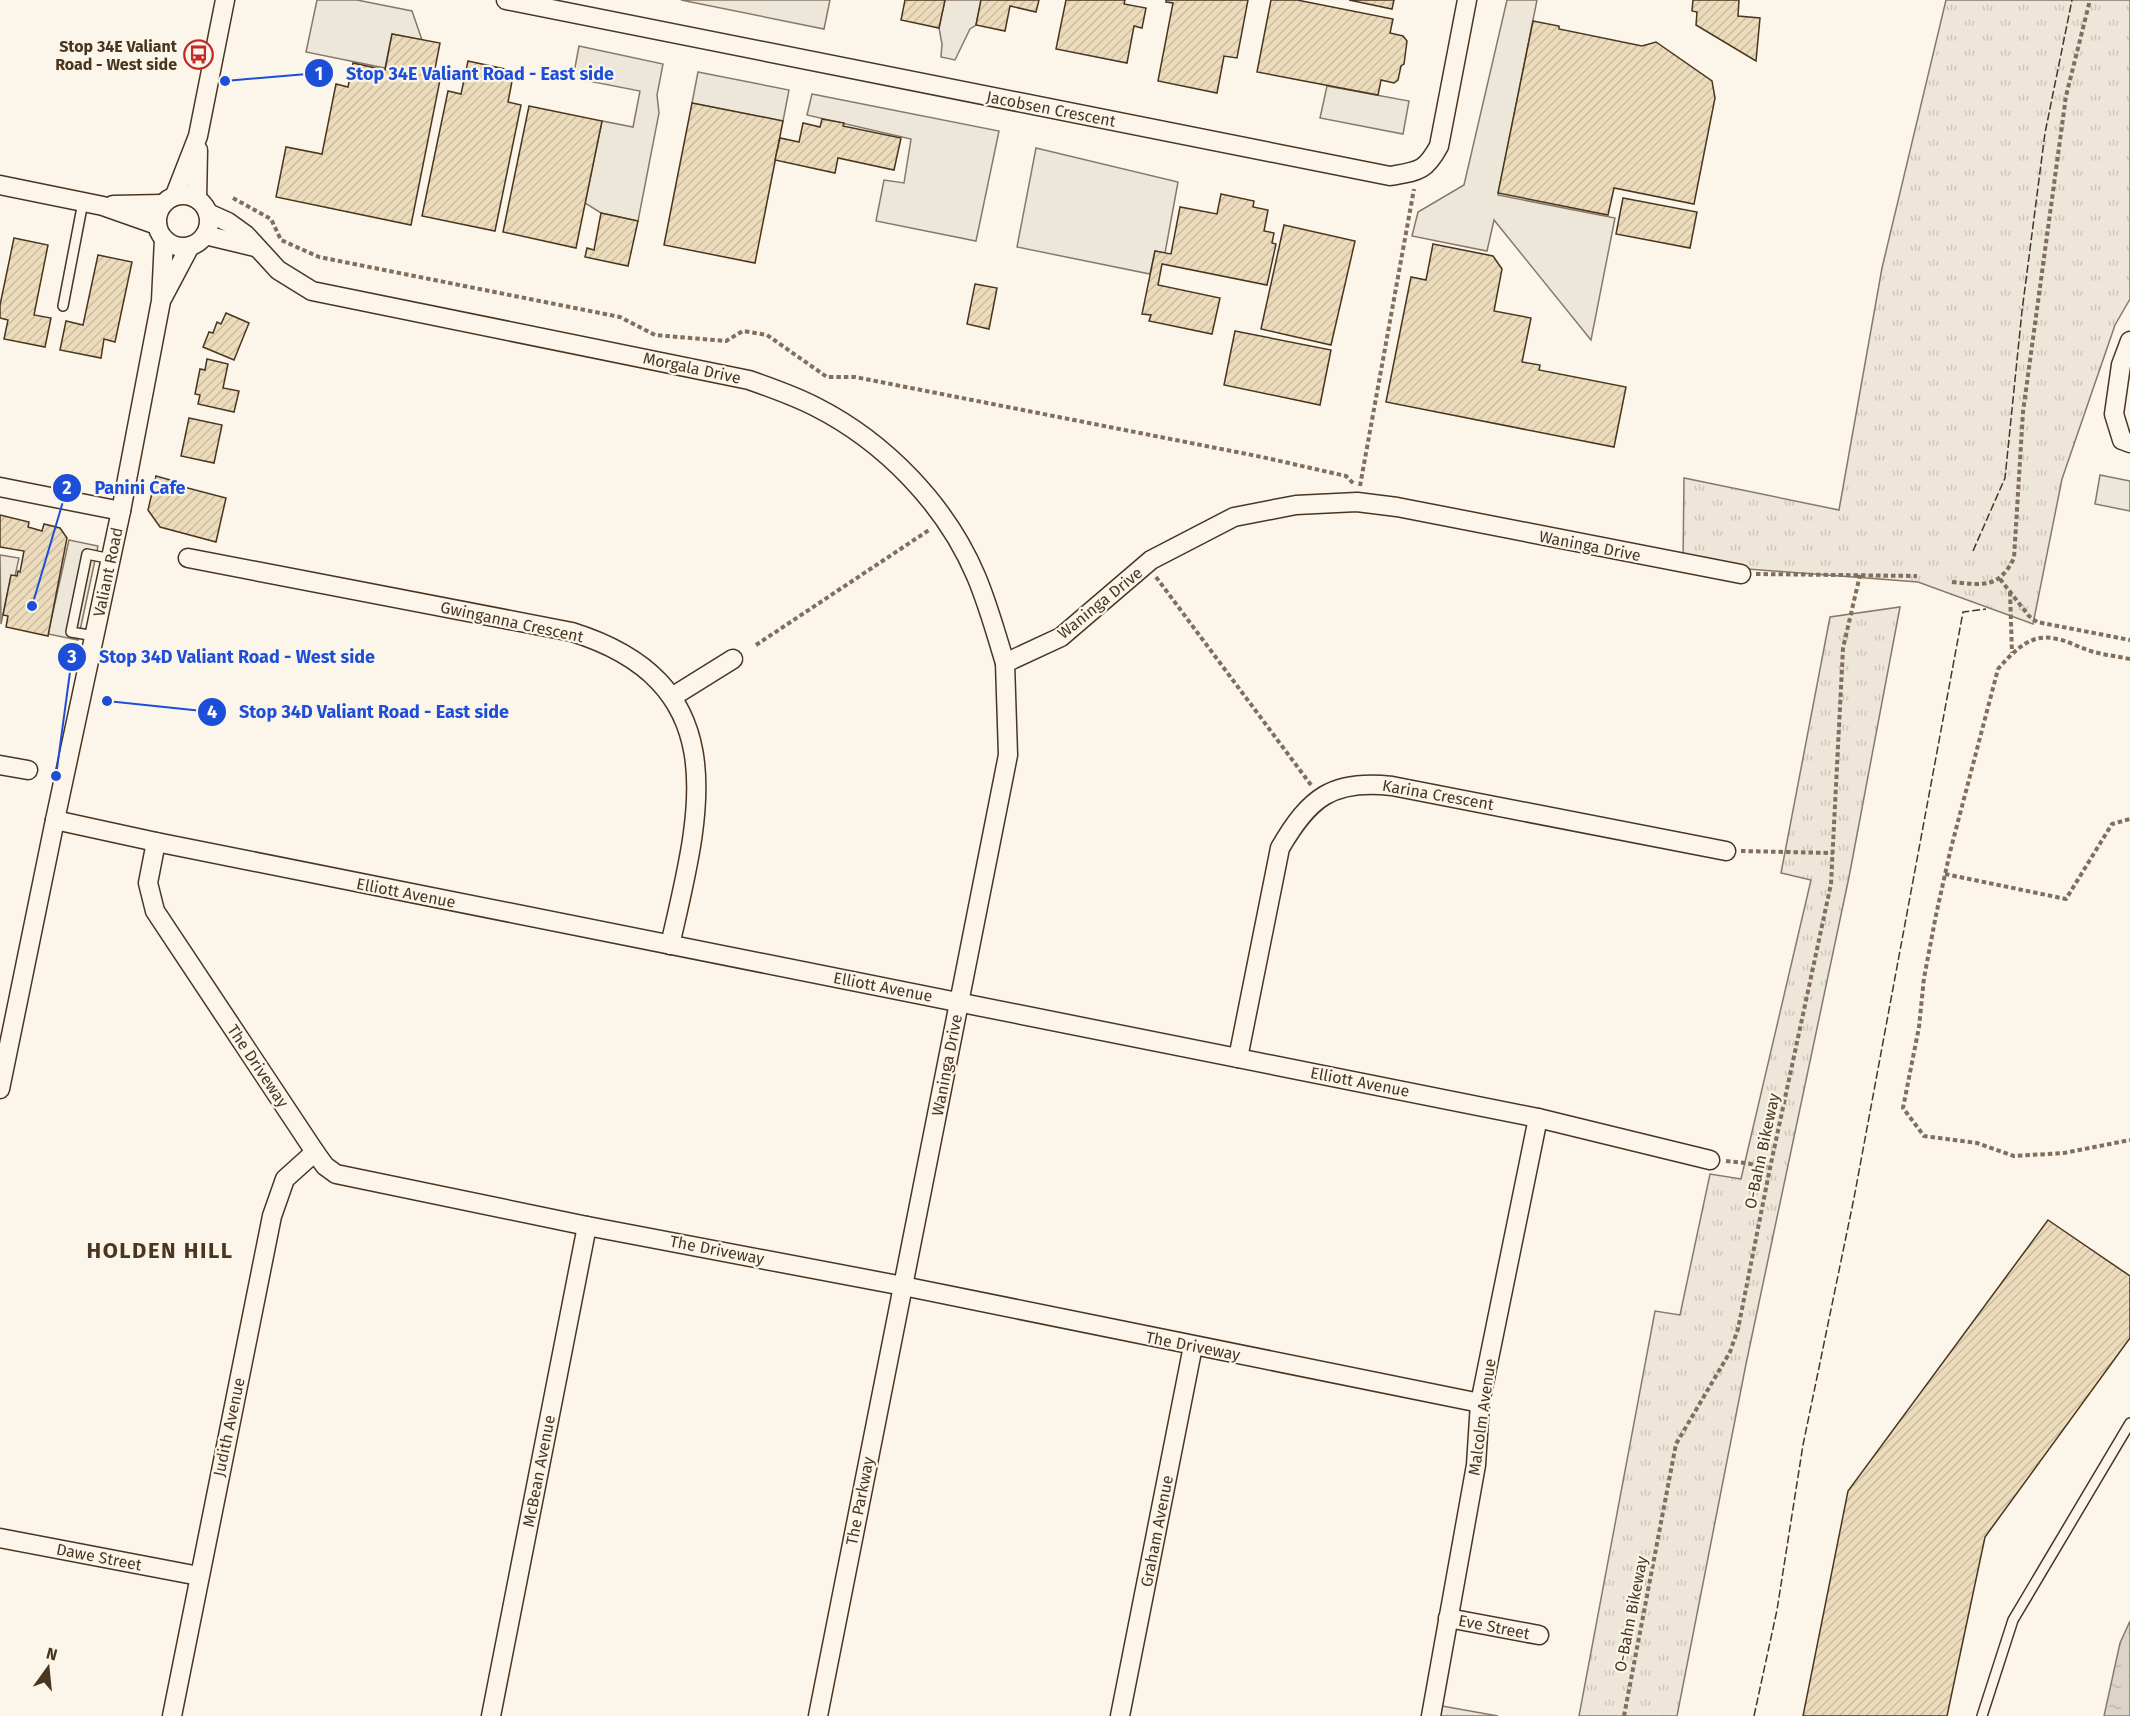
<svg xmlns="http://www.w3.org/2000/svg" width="2130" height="1716" font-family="'Fira Sans',sans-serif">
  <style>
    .grass { fill: url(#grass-tufts); stroke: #887966; stroke-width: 1.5 }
    .parking { fill: #ede7d9; stroke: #887966; stroke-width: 1.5 }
    .water { fill: url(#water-ripples); stroke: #887966; stroke-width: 1.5 }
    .building { fill: url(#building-hatch); stroke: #4a3520; stroke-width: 1.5 }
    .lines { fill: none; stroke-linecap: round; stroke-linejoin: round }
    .lane-casing { stroke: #4a3520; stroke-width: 12 }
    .street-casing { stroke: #4a3520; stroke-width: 21 }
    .path { stroke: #7f6f5c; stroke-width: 4; stroke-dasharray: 4.5 3; stroke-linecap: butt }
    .lane { stroke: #fbf6e9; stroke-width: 9 }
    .street { stroke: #fbf6e9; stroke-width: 18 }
    .fence { stroke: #4a3520; stroke-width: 1.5; stroke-dasharray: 8 3; stroke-linecap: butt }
    .labels { text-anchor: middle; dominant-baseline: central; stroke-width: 4.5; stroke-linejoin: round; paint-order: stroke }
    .poi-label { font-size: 16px; font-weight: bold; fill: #4a3520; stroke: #fbf6e9; text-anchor: end }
    .street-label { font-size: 16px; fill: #4a3520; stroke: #fbf6e9 }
    .district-label { font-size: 22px; font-weight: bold; letter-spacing: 1.5px; fill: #4a3520; stroke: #fbf6e9 }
    .leader { fill: none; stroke: #1d4ed8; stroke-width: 2 }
    .callout-dot { fill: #1d4ed8; stroke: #fbf6e9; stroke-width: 2 }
    .mark-label { font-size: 18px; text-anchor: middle; font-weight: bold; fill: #fff }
    .callout-label { font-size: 18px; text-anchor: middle; font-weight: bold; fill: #1d4ed8; stroke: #fbf6e9; stroke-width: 4.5; stroke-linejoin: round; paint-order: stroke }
  </style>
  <defs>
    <pattern id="grass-tufts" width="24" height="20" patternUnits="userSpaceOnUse" patternTransform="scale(1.5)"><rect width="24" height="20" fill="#ede6d9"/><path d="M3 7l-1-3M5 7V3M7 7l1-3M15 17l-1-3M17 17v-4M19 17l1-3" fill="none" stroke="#cdc6ba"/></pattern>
    <pattern id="water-ripples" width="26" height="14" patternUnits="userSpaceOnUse" patternTransform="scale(1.5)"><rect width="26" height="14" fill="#dcd4c6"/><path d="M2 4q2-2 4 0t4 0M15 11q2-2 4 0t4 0" fill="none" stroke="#beb7aa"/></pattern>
    <pattern id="building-hatch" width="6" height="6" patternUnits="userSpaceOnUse" patternTransform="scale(1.5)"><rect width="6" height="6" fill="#ecdcbc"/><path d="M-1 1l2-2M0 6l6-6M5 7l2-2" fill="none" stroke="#ccbda1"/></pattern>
  </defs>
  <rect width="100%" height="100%" fill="#fbf6e9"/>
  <g class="grass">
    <polygon points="1946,0 2130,0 2130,299 2115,325 2062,479 2033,624 1918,582 1683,564 1684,478 1839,510 1882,268"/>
    <polygon points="1900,607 1849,877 1746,1364 1677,1716 1579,1716 1655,1311 1680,1315 1710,1174 1741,1179 1811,880 1781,873 1830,617"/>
    <polygon points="1442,1706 1498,1716 1440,1716"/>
  </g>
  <g class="parking">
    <polygon points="317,0 357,0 412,11 422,40 392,34 385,68 306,52"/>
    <polygon points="681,0 830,0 824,29"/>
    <polygon points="945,0 981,0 976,25 970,29 955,60 941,57 942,44 939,28"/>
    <polygon points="1507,0 1537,0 1498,195 1615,218 1591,340 1494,220 1487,251 1412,236 1418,212 1464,185"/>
    <polygon points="579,46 663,64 657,95 659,113 638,221 601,213 585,203 602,121 633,127 640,91 573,78"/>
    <polygon points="698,72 789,90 783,121 692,103"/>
    <polygon points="1327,86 1409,101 1403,134 1320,118"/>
    <polygon points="812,94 999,131 976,241 876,221 884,180 904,183 911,139 807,115"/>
    <polygon points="1036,148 1178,182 1165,253 1155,251 1150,274 1017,247"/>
    <polygon points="2100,475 2130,481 2130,511 2095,504"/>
    <polygon points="69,540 98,546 78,640 48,634"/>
    <polygon points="0,555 19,558 15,576 11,576 1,624"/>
  </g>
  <polygon class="water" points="2130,1621 2130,1716 2104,1716 2120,1643"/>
  <g class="building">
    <polygon points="905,0 945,0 939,28 901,20"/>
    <polygon points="981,0 1039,0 1036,12 1010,6 1005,31 976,25"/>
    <polygon points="1066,0 1125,0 1124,4 1146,8 1142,28 1134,26 1127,63 1056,49"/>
    <polygon points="1166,0 1248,0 1237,58 1224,56 1217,93 1158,81 1173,3 1166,2"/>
    <polygon points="1271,0 1297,0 1393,19 1390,33 1403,36 1407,41 1404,64 1401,66 1398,80 1394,83 1381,80 1378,95 1257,72"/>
    <polygon points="1349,0 1394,0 1392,9"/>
    <polygon points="1693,0 1739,0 1738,16 1760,18 1756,61 1696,25 1697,12 1692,11"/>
    <polygon points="1533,21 1559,26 1559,29 1642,46 1656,42 1712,81 1715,98 1694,204 1614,188 1608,215 1498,193"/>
    <polygon points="392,34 440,43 433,79 440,80 411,225 276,197 286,147 322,154 336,84 348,87 353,63 385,70"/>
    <polygon points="468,61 514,71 508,102 521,105 495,231 422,216 448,91 461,94"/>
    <polygon points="692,103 783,121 755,263 664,245"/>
    <polygon points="529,106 602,121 576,248 503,232"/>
    <polygon points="822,119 844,123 843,126 901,138 894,170 838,158 835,173 775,160 780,138 799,142 803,123 820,127"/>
    <polygon points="1221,194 1254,201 1253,207 1268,210 1264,231 1274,233 1272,243 1276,244 1267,285 1162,264 1158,285 1220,298 1212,334 1149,321 1151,315 1142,314 1155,251 1171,254 1180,207 1217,214"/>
    <polygon points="1623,198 1697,212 1690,248 1616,234"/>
    <polygon points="601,213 638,221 628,266 585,257 587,248 594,250"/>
    <polygon points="1284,225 1355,241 1331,345 1261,329"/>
    <polygon points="14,238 48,245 34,315 51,318 45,347 4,339 8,320 0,318 0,305"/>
    <polygon points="1433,244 1493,256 1502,269 1494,311 1531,318 1522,362 1540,365 1539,370 1626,387 1614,447 1386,402 1411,277 1426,280"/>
    <polygon points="98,255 132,262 115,342 104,339 101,358 60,350 66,321 83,325"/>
    <polygon points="975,284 997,288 989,329 967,324"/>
    <polygon points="226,313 249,323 234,360 203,347 209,332 213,333 217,322 221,324"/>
    <polygon points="1235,331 1331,350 1320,405 1224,385"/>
    <polygon points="207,359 228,364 223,388 239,391 234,412 198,404 200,395 195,394 200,369 205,370"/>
    <polygon points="189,418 222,425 214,463 181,456"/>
    <polygon points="156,476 181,483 180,486 226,498 216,542 160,527 148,510"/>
    <polygon points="0,515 29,522 28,527 42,531 44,524 60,528 67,538 48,636 6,627 8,616 3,615 11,575 17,576 18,571 20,572 24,551 0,547"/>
    <polygon points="2048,1220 2130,1276 2130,1338 1985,1537 1947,1716 1803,1716 1848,1491"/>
  </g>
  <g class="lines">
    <defs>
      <g id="lane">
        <polyline points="63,306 83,202"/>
        <polyline points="95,636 71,632 87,554 111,559"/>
        <polyline points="1982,1716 2013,1620 2130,1423"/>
      </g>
      <g id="street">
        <path d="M506 0 1390 176C1418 171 1425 172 1439 146L1467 0"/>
        <polyline points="0,185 103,206 157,225"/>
        <polyline points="175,195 198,136 225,0"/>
        <circle cx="183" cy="221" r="26"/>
        <polyline points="197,199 198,150"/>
        <polyline points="113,205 163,204"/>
        <path d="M208 213 228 222 246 235 278 270 312 291 749 380C772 388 795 396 816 407 885 442 946 505 976 576 988 604 996 634 1005 663"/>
        <polyline points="205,235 255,247"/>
        <polyline points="163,297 190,246"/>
        <polyline points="2130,341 2121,365 2114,414 2122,440 2130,443"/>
        <polyline points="0,487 121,511"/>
        <path d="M188 558 572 632C738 684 700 814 670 945"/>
        <polyline points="672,697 733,659"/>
        <polyline points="0,765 28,770"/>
        <polyline points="55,820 156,842 1538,1118 1710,1160"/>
        <polyline points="156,842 148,883 155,911 315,1152 325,1166 336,1174 587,1226 903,1286 1480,1403"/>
        <path d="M1238 1058 1280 848C1309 798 1332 779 1392 786L1726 851"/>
        <polyline points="0,1089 55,820 121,511 161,301 164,239"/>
        <polyline points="0,1538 199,1576"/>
        <polyline points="1448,1618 1539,1635"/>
        <polyline points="172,1716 272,1216 285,1179 315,1152"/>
        <polyline points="491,1716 587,1226"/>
        <polyline points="818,1716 1008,755 1005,663 1061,637 1151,560 1234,517 1296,505 1357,502 1397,507 1741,574"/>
        <polyline points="1120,1716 1193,1346"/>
        <polyline points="1431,1716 1476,1465 1480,1403 1538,1118"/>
      </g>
    </defs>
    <use href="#lane" class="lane-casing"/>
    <use href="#street" class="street-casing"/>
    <g class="path">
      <polyline points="233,198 271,219 281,240 319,257 620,317 655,335 726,341 743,331 767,335 827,377 855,377 1262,457 1346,476 1354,484"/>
      <polyline points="1360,486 1414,189"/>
      <polyline points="1756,574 1917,576"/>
      <polyline points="1156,577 1311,785"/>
      <polyline points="2000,579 2029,616 2037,622 2130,640"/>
      <path d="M1952 582C1982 585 1999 589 2014 558L2023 412 2066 96 2090 0"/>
      <polyline points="2010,592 2012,653"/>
      <polyline points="756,645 929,530"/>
      <path d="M2130 659C2116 656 2102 655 2088 650 2078 647 2068 641 2057 639 2031 632 2014 651 1998 669L1950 852 1936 915 1924 978 1919 1027 1903 1108 1924 1136 1977 1143 2014 1156 2064 1153 2130 1140"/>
      <polyline points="1741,851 1833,853"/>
      <polyline points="1945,874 2066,899 2112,824 2130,819"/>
      <polyline points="1726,1161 1746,1163 1770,1168"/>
      <polyline points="1624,1716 1676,1444 1730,1352 1738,1329 1770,1168 1831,884 1843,648 1860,575"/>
    </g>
    <use href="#lane" class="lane"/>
    <use href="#street" class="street"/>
    <g class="fence">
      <polyline points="1973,551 2005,478 2022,311 2045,133 2072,0"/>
      <polyline points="1754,1716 1777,1610 1803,1445 1854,1198 1963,612 1986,609"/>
    </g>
  </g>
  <defs>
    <symbol id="bus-ring" viewBox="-11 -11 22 22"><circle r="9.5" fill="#fbf6e9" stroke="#c62828" stroke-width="1.5"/><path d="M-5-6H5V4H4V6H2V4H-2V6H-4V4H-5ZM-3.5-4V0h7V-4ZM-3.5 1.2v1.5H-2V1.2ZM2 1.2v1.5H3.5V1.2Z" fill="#c62828"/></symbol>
  </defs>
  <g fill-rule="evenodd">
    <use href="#bus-ring" x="182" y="38" width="33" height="33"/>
  </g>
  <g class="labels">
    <g class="poi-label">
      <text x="177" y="46">Stop 34E Valiant<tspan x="177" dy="18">Road - West side</tspan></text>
    </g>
    <g class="street-label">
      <text transform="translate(1051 109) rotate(11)">Jacobsen Crescent</text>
      <text transform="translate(692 368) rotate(12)">Morgala Drive</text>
      <text transform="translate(1590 546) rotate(11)">Waninga Drive</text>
      <text transform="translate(108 572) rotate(-78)">Valiant Road</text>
      <text transform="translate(1100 603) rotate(-39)">Waninga Drive</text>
      <text transform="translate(512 622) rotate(12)">Gwinganna Crescent</text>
      <text transform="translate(1438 795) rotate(10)">Karina Crescent</text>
      <text transform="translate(406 893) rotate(11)">Elliott Avenue</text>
      <text transform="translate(883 987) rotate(11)">Elliott Avenue</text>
      <text transform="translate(947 1065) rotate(-79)">Waninga Drive</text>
      <text transform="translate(258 1066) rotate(56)">The Driveway</text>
      <text transform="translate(1360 1082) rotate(11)">Elliott Avenue</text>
      <text transform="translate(1762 1151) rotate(-78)">O-Bahn Bikeway</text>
      <text transform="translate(717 1250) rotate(11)">The Driveway</text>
      <text transform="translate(1193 1346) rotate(11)">The Driveway</text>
      <text transform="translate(1482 1417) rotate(-82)">Malcolm Avenue</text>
      <text transform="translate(229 1427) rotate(-78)">Judith Avenue</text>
      <text transform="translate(539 1471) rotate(-79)">McBean Avenue</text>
      <text transform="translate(860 1501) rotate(-79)">The Parkway</text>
      <text transform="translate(1157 1531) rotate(-79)">Graham Avenue</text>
      <text transform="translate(99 1557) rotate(11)">Dawe Street</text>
      <text transform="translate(1631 1614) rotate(-79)">O-Bahn Bikeway</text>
      <text transform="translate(1494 1627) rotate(11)">Eve Street</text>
    </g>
    <g class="district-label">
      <text x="160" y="1250">HOLDEN HILL</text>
    </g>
  </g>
  <path class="leader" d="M225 81L319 73M32 606L67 488M56 776L72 657M107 701L212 712"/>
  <g class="callout-dot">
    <circle cx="225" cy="81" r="6"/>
    <circle cx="32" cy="606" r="6"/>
    <circle cx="56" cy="776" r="6"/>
    <circle cx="107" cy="701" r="6"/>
    <circle cx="319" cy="73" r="15"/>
    <circle cx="67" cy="488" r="15"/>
    <circle cx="72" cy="657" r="15"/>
    <circle cx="212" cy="712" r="15"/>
  </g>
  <g class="mark-label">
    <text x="319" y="80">1</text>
    <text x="67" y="494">2</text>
    <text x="72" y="663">3</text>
    <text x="212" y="718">4</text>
  </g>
  <g class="callout-label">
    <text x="480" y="80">Stop 34E Valiant Road - East side</text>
    <text x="140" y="494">Panini Cafe</text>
    <text x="237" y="663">Stop 34D Valiant Road - West side</text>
    <text x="374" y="718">Stop 34D Valiant Road - East side</text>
  </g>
  <g transform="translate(48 1668) rotate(15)" stroke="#fbf6e9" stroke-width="4.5" paint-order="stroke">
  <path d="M0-4.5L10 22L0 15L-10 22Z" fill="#4a3520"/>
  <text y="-9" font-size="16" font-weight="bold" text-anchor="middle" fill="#4a3520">N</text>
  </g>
</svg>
